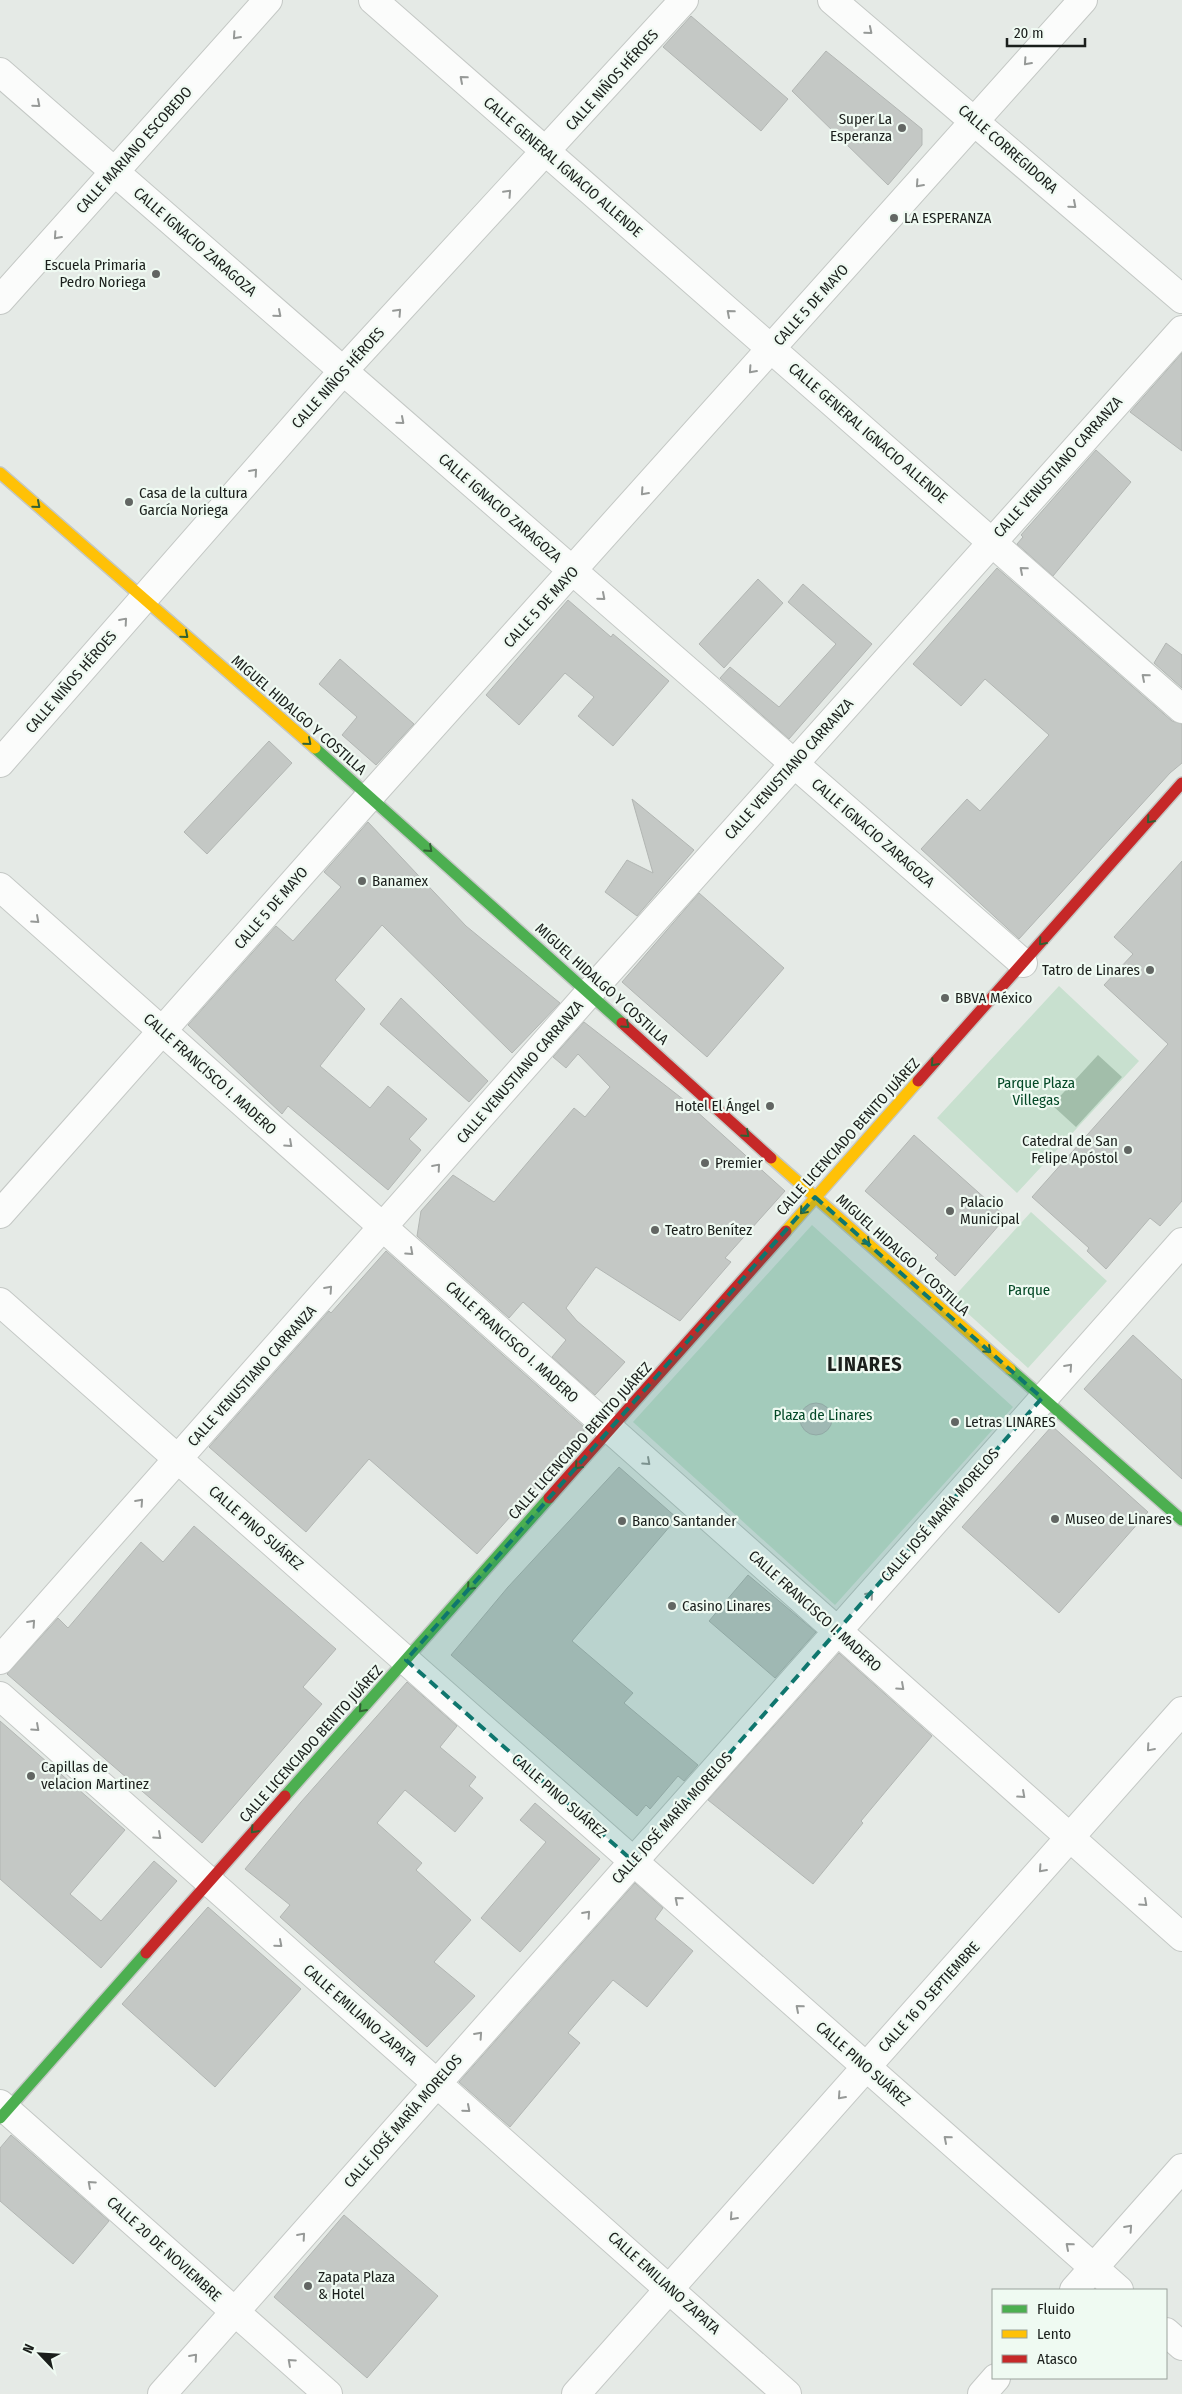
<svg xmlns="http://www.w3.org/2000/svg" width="1182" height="2394" font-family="'Fira Sans Condensed',sans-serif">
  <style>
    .green { fill: #c8e0cf }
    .water { fill: #a2beaa }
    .building { fill: #c4c8c5; stroke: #b2b6b3 }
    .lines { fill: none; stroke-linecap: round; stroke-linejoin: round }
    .street-casing { stroke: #c4c8c5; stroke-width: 30 }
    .fast-casing { stroke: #c4c8c5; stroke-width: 14 }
    .slow-casing { stroke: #c4c8c5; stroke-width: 14 }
    .jam-casing { stroke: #c4c8c5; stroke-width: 14 }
    .street { stroke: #fbfcfb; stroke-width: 28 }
    .fast { stroke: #4caf50; stroke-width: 11 }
    .slow { stroke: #ffc107; stroke-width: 11 }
    .jam { stroke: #c62828; stroke-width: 11 }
    .oneway { stroke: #969997 }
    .oneway2 { stroke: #316033 }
    .marked { fill: #0f766e; fill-opacity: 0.2; stroke: #0f766e; stroke-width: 4; stroke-dasharray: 10 6; stroke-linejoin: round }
    .poi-dot { fill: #626663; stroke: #effaf2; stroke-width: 2 }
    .labels { text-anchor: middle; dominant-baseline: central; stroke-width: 4.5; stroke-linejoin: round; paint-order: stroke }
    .street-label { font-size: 15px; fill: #1b1f1c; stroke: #effaf2 }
    .poi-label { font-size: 15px; fill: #1b1f1c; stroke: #effaf2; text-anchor: start }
    .park-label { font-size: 15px; fill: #034826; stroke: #effaf2 }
    .district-label { font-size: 20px; font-weight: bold; letter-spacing: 1px; fill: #1b1f1c; stroke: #effaf2 }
  </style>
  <rect width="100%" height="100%" fill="#e5eae6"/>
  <path class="green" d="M1059,986L1139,1061L1017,1193L937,1118Z
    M1031,1212L1107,1281L1028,1368L952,1299Z
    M812,1225L1013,1407L835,1605L633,1422Z"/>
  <path class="water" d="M1098,1055L1122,1077L1076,1127L1052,1105Z"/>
  <path class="building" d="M691,16L788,99L761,131L663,47Z
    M826,51L922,129V145L888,185L792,91Z
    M1182,353V451L1130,412Z
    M1096,450L1131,482L1053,576L1017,544L1023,537L1021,535Z
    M997,568L1172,721L1182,724V763L1170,773L1019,939L921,849L967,799L980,811L1049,735L985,679L961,706L913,664Z
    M758,579L783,603L724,668L699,644Z
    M803,584L872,644L789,739L720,678L730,667L779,707L836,644L788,602Z
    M568,600L611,637L613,634L669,681L613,746L578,716L594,697L565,673L519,725L486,695Z
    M1166,643L1182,655V688L1154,663Z
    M340,659L414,724L376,765L342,735L357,717L319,684Z
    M269,741L292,763L207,854L184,832Z
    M632,799L694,850L637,916L605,892L627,860L653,873Z
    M368,822L466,926L560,1003L512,1053L382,925L335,980L365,1009L320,1066L370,1108L388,1086L427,1119L409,1139L421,1150L388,1190L288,1106L282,1114L188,1025L276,926L293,941L341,887L324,872Z
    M1182,861V1201L1160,1226L1150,1218L1106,1269L1087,1251L1089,1248L1032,1197L1168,1044L1104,985L1133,954L1114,937Z
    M699,893L784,968L707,1057L622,982Z
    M401,998L488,1081L469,1102L380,1024Z
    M584,1022L684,1100L785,1191L725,1258L731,1262L680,1321L596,1267L566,1308L577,1321L625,1362L595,1395L552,1357L566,1340L523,1302L509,1318L417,1236L421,1211L453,1175L494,1202L574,1108L585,1117L610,1087L578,1054L566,1068L553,1057Z
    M914,1135L1006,1217L955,1276L935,1258L938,1255L865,1191Z
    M386,1251L584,1427V1434L477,1554L369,1459L306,1532L209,1447L329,1311L331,1313Z
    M1133,1335L1182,1380V1479L1084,1389Z
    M800 1419a16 16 0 1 1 32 0a16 16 0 1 1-32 0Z
    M1052,1426L1148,1512L1059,1613L962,1527Z
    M619,1467L677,1518L572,1641L633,1693L624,1703L698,1765L684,1781L678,1776L650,1809L646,1805L637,1816L451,1655L508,1587Z
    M194,1526L336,1649L303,1687L322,1704L202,1843L7,1674L58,1618L68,1628L141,1542L163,1562Z
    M748,1575L816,1632L775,1678L709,1621Z
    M839,1653L932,1736L861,1821L863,1823L813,1884L708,1800Z
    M407,1682L457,1726L440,1747L476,1777L469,1786L483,1798L455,1832L405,1790L377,1823L422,1863L416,1870L471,1920L434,1962L475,1996L427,2047L280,1917L290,1905L245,1869L301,1802Z
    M0,1721L125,1830L70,1894L101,1921L154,1861L177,1881L101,1968L0,1879Z
    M535,1803L600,1859L520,1952L481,1918L546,1842L520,1820Z
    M635,1883L663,1908L655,1919L693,1951L647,2007L613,1980L568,2033L580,2043L510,2127L459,2082Z
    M208,1907L301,1989L215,2087L122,2004Z
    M11,2135L109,2221L73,2264L0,2201V2148Z
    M344,2215L438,2296L367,2378L274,2297Z"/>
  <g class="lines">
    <defs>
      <path id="street" d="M373,0L1182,709
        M832,0L1182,299
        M0,72L1023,963
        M0,300L268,0
        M0,763L343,371L684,0
        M0,887L1182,1937
        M0,1214L370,796L1083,0
        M0,1302L1119,2290
        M0,1660L590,992L1182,330
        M0,1696L787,2394
        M0,2104L328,2394
        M1074,2290L1182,2168
        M1166,2332L1182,2346
        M162,2394L1182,1242
        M576,2394L1182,1711
        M982,2394L996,2378"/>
      <path id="fast" d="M315,748L622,1023
        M1010,1369L1182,1520
        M285,1796L549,1498
        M0,2118L146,1953"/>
      <path id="slow" d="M0,473L315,748
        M771,1158L1010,1369
        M786,1231L918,1081"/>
      <path id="jam" d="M622,1023L771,1158
        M918,1081L1182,783
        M549,1498L786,1231
        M146,1953L285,1796"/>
    </defs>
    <use href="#street" class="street-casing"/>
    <use href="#fast" class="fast-casing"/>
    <use href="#slow" class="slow-casing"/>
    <use href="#jam" class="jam-casing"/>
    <use href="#street" class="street"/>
    <use href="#fast" class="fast"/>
    <use href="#slow" class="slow"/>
    <use href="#jam" class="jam"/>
  </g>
  <defs><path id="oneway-chevron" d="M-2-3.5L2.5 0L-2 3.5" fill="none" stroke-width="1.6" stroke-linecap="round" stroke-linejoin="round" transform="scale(1.25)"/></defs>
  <g class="oneway">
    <use href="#oneway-chevron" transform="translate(869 31) rotate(40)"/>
    <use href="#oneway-chevron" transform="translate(236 36) rotate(132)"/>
    <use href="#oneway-chevron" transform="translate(1027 62) rotate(132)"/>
    <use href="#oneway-chevron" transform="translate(463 79) rotate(-139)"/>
    <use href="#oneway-chevron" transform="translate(37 104) rotate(41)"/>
    <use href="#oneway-chevron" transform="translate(919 184) rotate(132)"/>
    <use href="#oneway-chevron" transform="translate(508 193) rotate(-47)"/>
    <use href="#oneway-chevron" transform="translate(1073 205) rotate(41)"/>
    <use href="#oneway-chevron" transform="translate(57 236) rotate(132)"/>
    <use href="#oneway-chevron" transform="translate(398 312) rotate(-47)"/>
    <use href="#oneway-chevron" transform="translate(730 313) rotate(-139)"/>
    <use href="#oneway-chevron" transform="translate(278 314) rotate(41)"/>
    <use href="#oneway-chevron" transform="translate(752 370) rotate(132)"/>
    <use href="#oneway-chevron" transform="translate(401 421) rotate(41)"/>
    <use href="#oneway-chevron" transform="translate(254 472) rotate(-49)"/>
    <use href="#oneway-chevron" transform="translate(644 492) rotate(132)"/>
    <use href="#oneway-chevron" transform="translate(1023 570) rotate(-139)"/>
    <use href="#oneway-chevron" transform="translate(602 597) rotate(41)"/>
    <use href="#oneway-chevron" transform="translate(124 621) rotate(-49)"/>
    <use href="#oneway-chevron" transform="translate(1145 677) rotate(-139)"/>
    <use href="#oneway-chevron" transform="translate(36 920) rotate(42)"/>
    <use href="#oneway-chevron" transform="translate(289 1144) rotate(42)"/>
    <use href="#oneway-chevron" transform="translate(437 1167) rotate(-49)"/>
    <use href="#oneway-chevron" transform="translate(410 1252) rotate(42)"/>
    <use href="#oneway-chevron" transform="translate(329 1289) rotate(-48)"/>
    <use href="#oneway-chevron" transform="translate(1069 1367) rotate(-48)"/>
    <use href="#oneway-chevron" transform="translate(647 1462) rotate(42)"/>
    <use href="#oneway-chevron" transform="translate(140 1502) rotate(-48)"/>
    <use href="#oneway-chevron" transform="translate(870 1595) rotate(-49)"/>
    <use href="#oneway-chevron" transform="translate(32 1623) rotate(-48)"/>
    <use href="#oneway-chevron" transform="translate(901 1687) rotate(42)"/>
    <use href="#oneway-chevron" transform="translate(36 1728) rotate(42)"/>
    <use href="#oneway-chevron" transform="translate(1150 1748) rotate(131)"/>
    <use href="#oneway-chevron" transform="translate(1022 1795) rotate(42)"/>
    <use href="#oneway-chevron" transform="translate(158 1836) rotate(42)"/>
    <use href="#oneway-chevron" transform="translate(1042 1869) rotate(132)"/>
    <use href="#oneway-chevron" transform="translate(678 1900) rotate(-139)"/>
    <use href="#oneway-chevron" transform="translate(1144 1903) rotate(42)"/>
    <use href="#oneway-chevron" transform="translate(587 1914) rotate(-48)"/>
    <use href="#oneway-chevron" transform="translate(279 1944) rotate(41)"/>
    <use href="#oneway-chevron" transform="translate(799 2008) rotate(-139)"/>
    <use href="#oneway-chevron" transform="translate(479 2035) rotate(-48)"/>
    <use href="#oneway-chevron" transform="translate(841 2096) rotate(132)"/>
    <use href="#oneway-chevron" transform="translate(467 2109) rotate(41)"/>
    <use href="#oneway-chevron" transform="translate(947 2139) rotate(-139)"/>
    <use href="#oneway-chevron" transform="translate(91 2184) rotate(-138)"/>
    <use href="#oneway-chevron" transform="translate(733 2217) rotate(132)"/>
    <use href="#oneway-chevron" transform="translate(1129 2228) rotate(-48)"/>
    <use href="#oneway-chevron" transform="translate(302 2236) rotate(-49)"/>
    <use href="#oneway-chevron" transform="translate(1069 2246) rotate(-139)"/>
    <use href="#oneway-chevron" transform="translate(194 2357) rotate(-49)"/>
    <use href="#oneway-chevron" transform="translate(291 2362) rotate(-138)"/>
  </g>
  <g class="oneway2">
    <use href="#oneway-chevron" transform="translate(37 505) rotate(41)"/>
    <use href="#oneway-chevron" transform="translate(185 635) rotate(41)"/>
    <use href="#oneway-chevron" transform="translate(308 742) rotate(41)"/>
    <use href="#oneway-chevron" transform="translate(1150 820) rotate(131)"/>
    <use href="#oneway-chevron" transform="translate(429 849) rotate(42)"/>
    <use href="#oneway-chevron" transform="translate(1042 942) rotate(131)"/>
    <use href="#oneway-chevron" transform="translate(626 1025) rotate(42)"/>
    <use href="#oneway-chevron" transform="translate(934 1063) rotate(132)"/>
    <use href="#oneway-chevron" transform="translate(746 1134) rotate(42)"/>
    <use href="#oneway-chevron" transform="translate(803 1211) rotate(131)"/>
    <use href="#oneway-chevron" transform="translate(867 1242) rotate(42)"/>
    <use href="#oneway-chevron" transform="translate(988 1350) rotate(42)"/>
    <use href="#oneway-chevron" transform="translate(578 1466) rotate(132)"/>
    <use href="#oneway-chevron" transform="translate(470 1587) rotate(132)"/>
    <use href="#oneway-chevron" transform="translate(362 1709) rotate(132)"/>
    <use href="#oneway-chevron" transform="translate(254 1830) rotate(132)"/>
  </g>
  <path class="marked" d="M815,1197L1042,1398L634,1862L406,1660Z"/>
  <g class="poi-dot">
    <circle cx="902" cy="128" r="5"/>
    <circle cx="894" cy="218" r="5"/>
    <circle cx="156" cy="274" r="5"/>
    <circle cx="129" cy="502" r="5"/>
    <circle cx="362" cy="881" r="5"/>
    <circle cx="1150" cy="970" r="5"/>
    <circle cx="945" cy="998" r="5"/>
    <circle cx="770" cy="1106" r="5"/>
    <circle cx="1128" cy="1150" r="5"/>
    <circle cx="705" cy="1163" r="5"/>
    <circle cx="950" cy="1211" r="5"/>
    <circle cx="655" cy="1230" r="5"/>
    <circle cx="955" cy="1422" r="5"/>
    <circle cx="1055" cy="1519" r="5"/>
    <circle cx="622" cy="1521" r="5"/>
    <circle cx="672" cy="1606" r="5"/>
    <circle cx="31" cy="1776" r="5"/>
    <circle cx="308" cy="2286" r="5"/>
  </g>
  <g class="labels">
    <g class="street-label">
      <text transform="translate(612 80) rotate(-48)">CALLE NIÑOS HÉROES</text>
      <text transform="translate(1008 149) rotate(41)">CALLE CORREGIDORA</text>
      <text transform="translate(134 150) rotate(-48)">CALLE MARIANO ESCOBEDO</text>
      <text transform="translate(563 167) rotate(41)">CALLE GENERAL IGNACIO ALLENDE</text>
      <text transform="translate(195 242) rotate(41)">CALLE IGNACIO ZARAGOZA</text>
      <text transform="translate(811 305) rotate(-48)">CALLE 5 DE MAYO</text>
      <text transform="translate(338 378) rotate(-48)">CALLE NIÑOS HÉROES</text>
      <text transform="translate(868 433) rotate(41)">CALLE GENERAL IGNACIO ALLENDE</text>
      <text transform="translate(1058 467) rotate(-48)">CALLE VENUSTIANO CARRANZA</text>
      <text transform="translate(500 508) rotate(41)">CALLE IGNACIO ZARAGOZA</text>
      <text transform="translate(541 607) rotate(-48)">CALLE 5 DE MAYO</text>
      <text transform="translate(71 682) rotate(-49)">CALLE NIÑOS HÉROES</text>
      <text transform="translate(299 715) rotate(41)">MIGUEL HIDALGO Y COSTILLA</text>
      <text transform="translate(789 769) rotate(-48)">CALLE VENUSTIANO CARRANZA</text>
      <text transform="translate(873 833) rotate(41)">CALLE IGNACIO ZARAGOZA</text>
      <text transform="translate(271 908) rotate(-49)">CALLE 5 DE MAYO</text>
      <text transform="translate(602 984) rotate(42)">MIGUEL HIDALGO Y COSTILLA</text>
      <text transform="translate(520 1072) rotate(-49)">CALLE VENUSTIANO CARRANZA</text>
      <text transform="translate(210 1074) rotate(42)">CALLE FRANCISCO I. MADERO</text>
      <text transform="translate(848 1137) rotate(-48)">CALLE LICENCIADO BENITO JUÁREZ</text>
      <text transform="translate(903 1255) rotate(42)">MIGUEL HIDALGO Y COSTILLA</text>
      <text transform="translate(512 1342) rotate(42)">CALLE FRANCISCO I. MADERO</text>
      <text transform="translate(252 1376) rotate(-48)">CALLE VENUSTIANO CARRANZA</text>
      <text transform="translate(580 1441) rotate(-48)">CALLE LICENCIADO BENITO JUÁREZ</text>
      <text transform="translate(940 1515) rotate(-49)">CALLE JOSÉ MARÍA MORELOS</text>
      <text transform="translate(256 1528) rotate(41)">CALLE PINO SUÁREZ</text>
      <text transform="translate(815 1611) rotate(42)">CALLE FRANCISCO I. MADERO</text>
      <text transform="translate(311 1744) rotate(-48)">CALLE LICENCIADO BENITO JUÁREZ</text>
      <text transform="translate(559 1796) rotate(41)">CALLE PINO SUÁREZ</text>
      <text transform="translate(672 1818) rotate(-48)">CALLE JOSÉ MARÍA MORELOS</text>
      <text transform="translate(929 1997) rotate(-48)">CALLE 16 D SEPTIEMBRE</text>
      <text transform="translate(360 2015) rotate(41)">CALLE EMILIANO ZAPATA</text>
      <text transform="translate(863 2064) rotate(41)">CALLE PINO SUÁREZ</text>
      <text transform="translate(403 2121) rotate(-49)">CALLE JOSÉ MARÍA MORELOS</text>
      <text transform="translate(164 2249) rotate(42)">CALLE 20 DE NOVIEMBRE</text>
      <text transform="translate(664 2283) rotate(42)">CALLE EMILIANO ZAPATA</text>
    </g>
    <g class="poi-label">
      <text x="892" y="119" text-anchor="end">Super La<tspan x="892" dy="17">Esperanza</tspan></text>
      <text x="904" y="218">LA ESPERANZA</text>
      <text x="146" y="265" text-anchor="end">Escuela Primaria<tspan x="146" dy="17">Pedro Noriega</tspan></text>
      <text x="139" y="493">Casa de la cultura<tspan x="139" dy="17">García Noriega</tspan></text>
      <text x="372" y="881">Banamex</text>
      <text x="1140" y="970" text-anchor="end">Tatro de Linares</text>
      <text x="955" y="998">BBVA México</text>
      <text x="760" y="1106" text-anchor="end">Hotel El Ángel</text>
      <text x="1118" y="1141" text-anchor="end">Catedral de San<tspan x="1118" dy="17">Felipe Apóstol</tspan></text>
      <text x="715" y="1163">Premier</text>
      <text x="960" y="1202">Palacio<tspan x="960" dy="17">Municipal</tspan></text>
      <text x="665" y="1230">Teatro Benítez</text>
      <text x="965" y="1422">Letras LINARES</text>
      <text x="1065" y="1519">Museo de Linares</text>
      <text x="632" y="1521">Banco Santander</text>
      <text x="682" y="1606">Casino Linares</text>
      <text x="41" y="1767">Capillas de<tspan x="41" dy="17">velacion Martinez</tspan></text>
      <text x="318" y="2277">Zapata Plaza<tspan x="318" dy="17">&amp; Hotel</tspan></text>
    </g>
    <g class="park-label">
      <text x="1036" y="1083">Parque Plaza<tspan x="1036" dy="17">Villegas</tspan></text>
      <text x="1029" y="1290">Parque</text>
      <text x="823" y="1415">Plaza de Linares</text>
    </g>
    <g class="district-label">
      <text x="865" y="1364">LINARES</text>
    </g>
  </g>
  <rect x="992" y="2289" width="175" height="90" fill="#effaf2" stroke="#9aa29c"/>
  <rect x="1002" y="2305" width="25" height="8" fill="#4caf50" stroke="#9aa29c"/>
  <text x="1037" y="2314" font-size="15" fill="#1b1f1c">Fluido</text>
  <rect x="1002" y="2330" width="25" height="8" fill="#ffc107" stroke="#9aa29c"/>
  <text x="1037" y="2339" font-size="15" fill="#1b1f1c">Lento</text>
  <rect x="1002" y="2355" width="25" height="8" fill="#c62828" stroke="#9aa29c"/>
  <text x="1037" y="2364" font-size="15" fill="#1b1f1c">Atasco</text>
  <g transform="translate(40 2354) rotate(295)" stroke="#effaf2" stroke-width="4" paint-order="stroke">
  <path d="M0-4L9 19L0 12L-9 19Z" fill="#1b1f1c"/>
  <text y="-8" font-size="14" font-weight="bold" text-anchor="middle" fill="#1b1f1c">N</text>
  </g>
  <path d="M1007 38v8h78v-8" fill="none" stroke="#1b1f1c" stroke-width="2.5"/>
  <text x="1014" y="38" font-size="15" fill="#1b1f1c" stroke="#effaf2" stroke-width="4" paint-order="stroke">20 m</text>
</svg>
